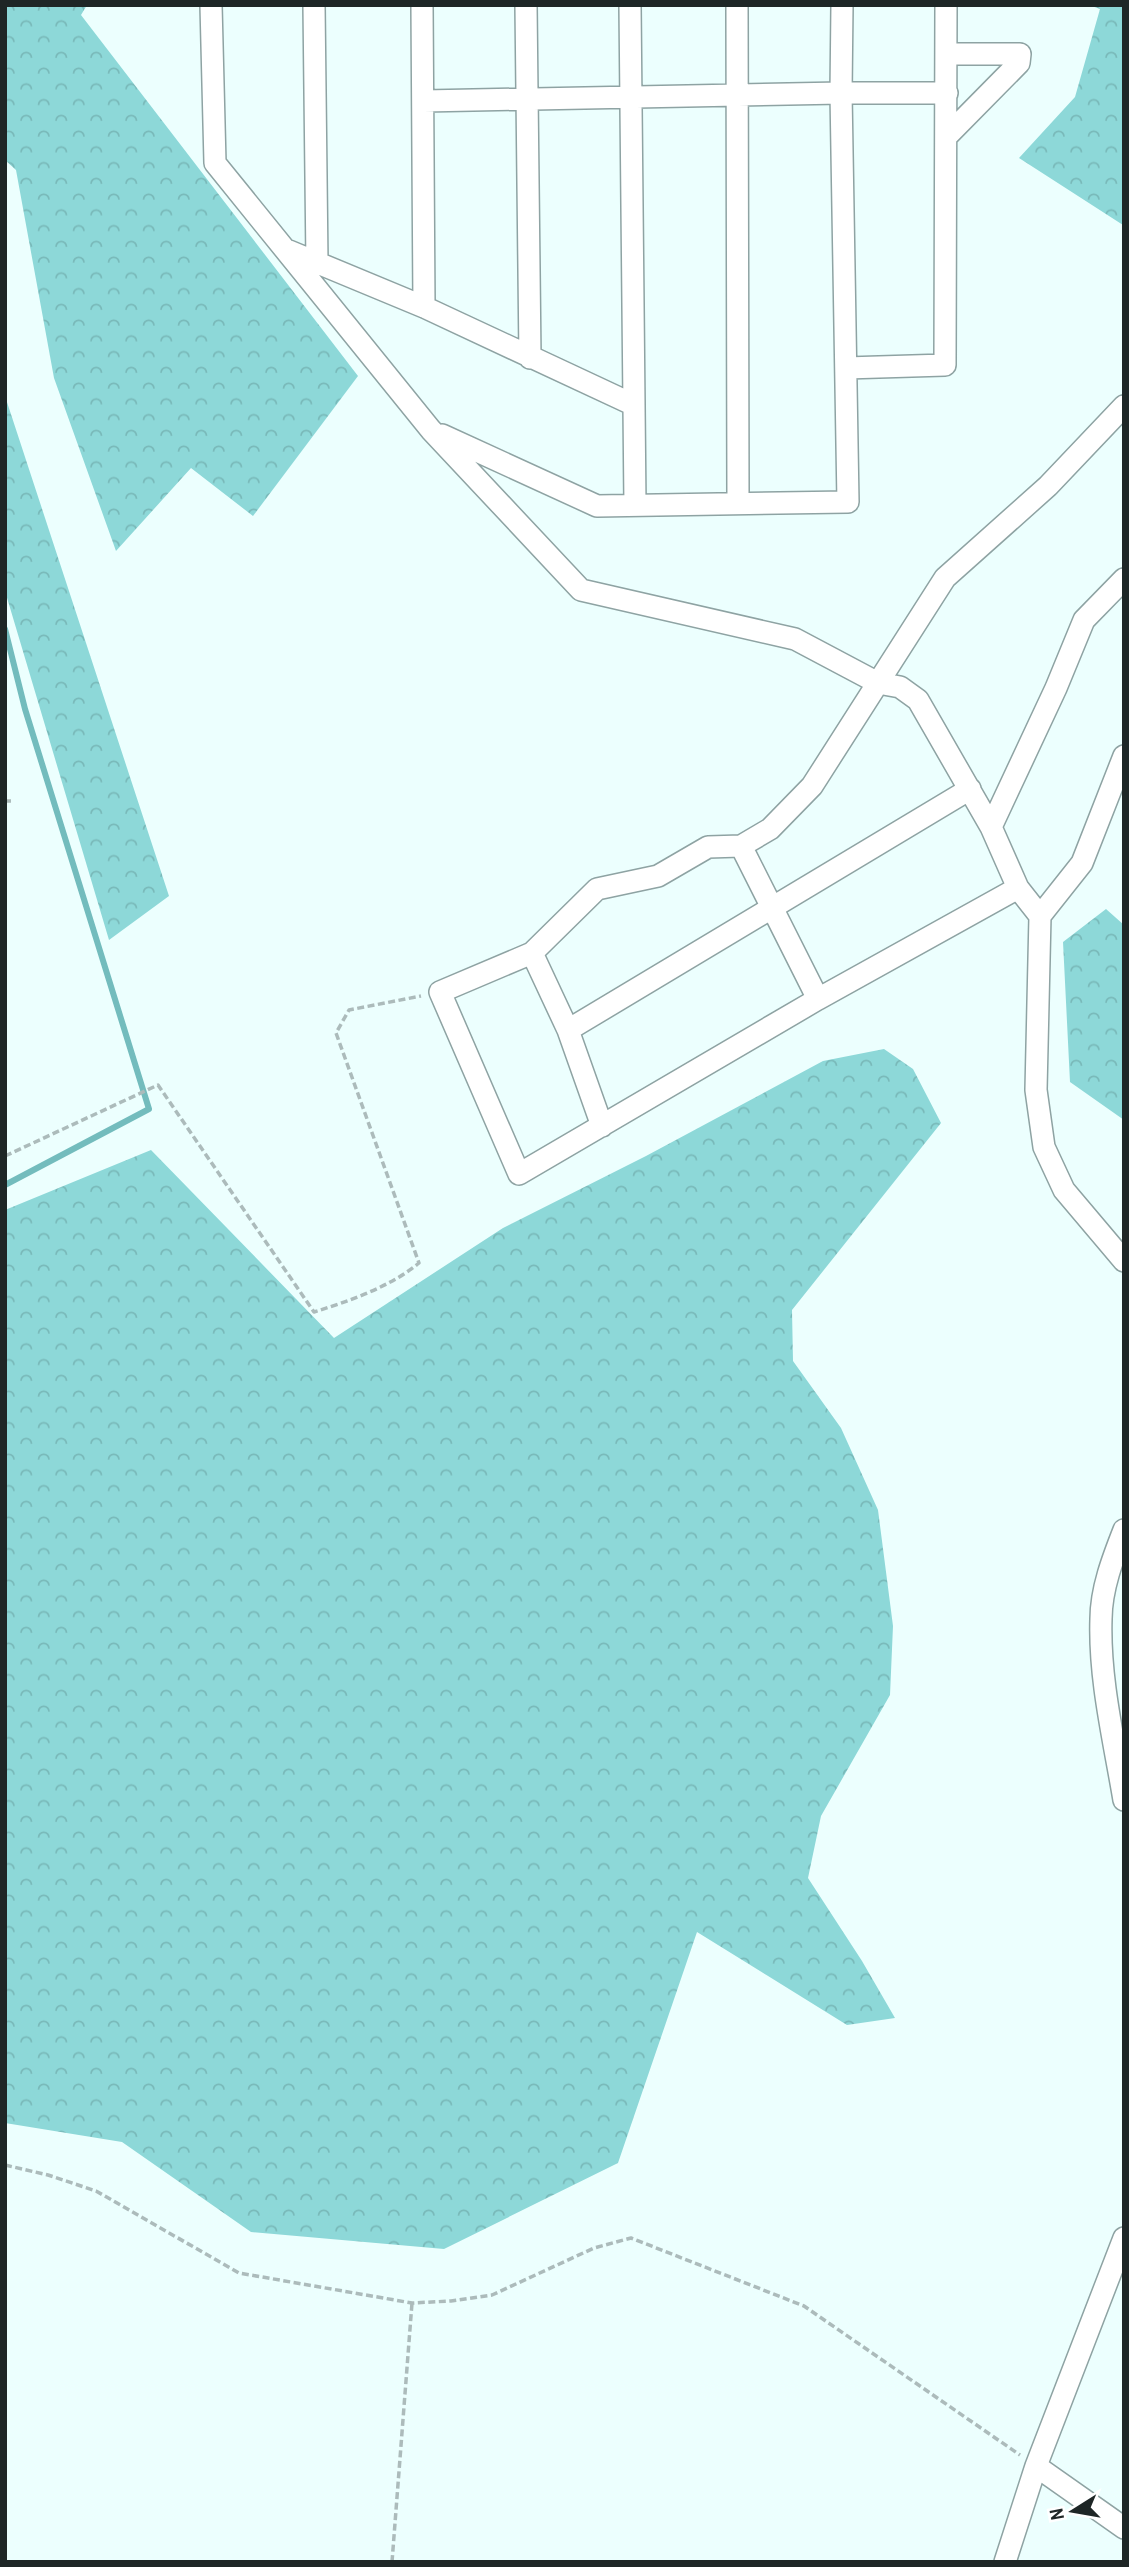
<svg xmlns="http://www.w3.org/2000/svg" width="1129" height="2567" font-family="'Archivo Narrow',sans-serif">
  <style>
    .forest { fill: url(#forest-crowns) }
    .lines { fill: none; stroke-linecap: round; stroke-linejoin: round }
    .stream { stroke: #73bcbd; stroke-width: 6 }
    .minor-casing { stroke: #8ea3a3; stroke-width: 24 }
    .path { stroke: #acbbbb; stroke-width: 3.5; stroke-dasharray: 7 3.5; stroke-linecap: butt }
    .minor { stroke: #fff; stroke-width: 21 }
  </style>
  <defs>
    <pattern id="forest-crowns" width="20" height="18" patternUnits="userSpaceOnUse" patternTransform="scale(1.75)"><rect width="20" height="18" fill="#8dd8d8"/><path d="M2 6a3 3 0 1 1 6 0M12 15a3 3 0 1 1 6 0" fill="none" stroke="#79b9b9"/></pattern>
  </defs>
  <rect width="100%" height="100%" fill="#ecfffe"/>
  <path class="forest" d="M5,5H87L81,15L358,376L253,516L191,468L116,551L54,378L16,170L5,160Z
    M1089,5H1124L1123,225L1019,158L1075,97L1100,9Z
    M5,396L169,896L109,940L5,591Z
    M1106,909L1124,925V1120L1070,1082L1063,942Z
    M884,1049L913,1069L941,1123L792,1310L793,1361L841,1428L878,1510L893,1626L890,1695L821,1816L808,1878L862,1961L895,2018L847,2025L697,1932L618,2163L444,2249L251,2232L122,2142L5,2123V1210L151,1150L334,1338L503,1228L646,1156L823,1061Z"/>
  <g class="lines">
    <path class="stream" d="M5,629L25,709L149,1109L5,1185"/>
    <defs>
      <path id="minor" d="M211,5L215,163L431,430L581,590L795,639L878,683L900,687L918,700L991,827L1018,888L1040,916
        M314,5L317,263
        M422,5L424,307
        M526,5L530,358
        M630,5L635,505
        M737,5L738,503
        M946,54H1020L1019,63L947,136
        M424,101L841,93H947
        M289,251L424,307L634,405
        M846,368L945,365L946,5
        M442,435L597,506L848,502L841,93L842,5
        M1124,756L1082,863L1040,916L1036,1090L1044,1147L1064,1190L1124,1261
        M991,827L1056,688L1084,620L1124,579
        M741,846L818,999
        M1018,888L818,999L519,1174L440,992L532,953L597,889L658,876L708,847L741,846L770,829L812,786L945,578L1048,486L1124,406
        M532,953L568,1030L602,1126
        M568,1030L970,789
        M1124,1530C1113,1558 1101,1589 1101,1619C1099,1679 1114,1740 1124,1800
        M1036,2466L1124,2528
        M1005,2562L1036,2466L1124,2238"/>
    </defs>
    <use href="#minor" class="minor-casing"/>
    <path class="path" d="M5,801H11
      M5,1156L158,1085L314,1312C349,1301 390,1287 419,1263L336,1033L349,1010L421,996
      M5,2165L48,2175L96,2191L239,2273L412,2303L451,2301L492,2295L594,2248L631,2238L804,2306L1020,2455
      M392,2562L412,2303"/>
    <use href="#minor" class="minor"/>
  </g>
  <rect width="1129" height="2567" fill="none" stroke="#1e2626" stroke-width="14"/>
  <g transform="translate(1073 2511) rotate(259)" stroke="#ffffff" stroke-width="5" paint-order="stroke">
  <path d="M0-5L12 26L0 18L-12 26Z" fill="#1e2626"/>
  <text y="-10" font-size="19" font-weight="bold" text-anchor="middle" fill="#1e2626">N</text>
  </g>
</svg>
